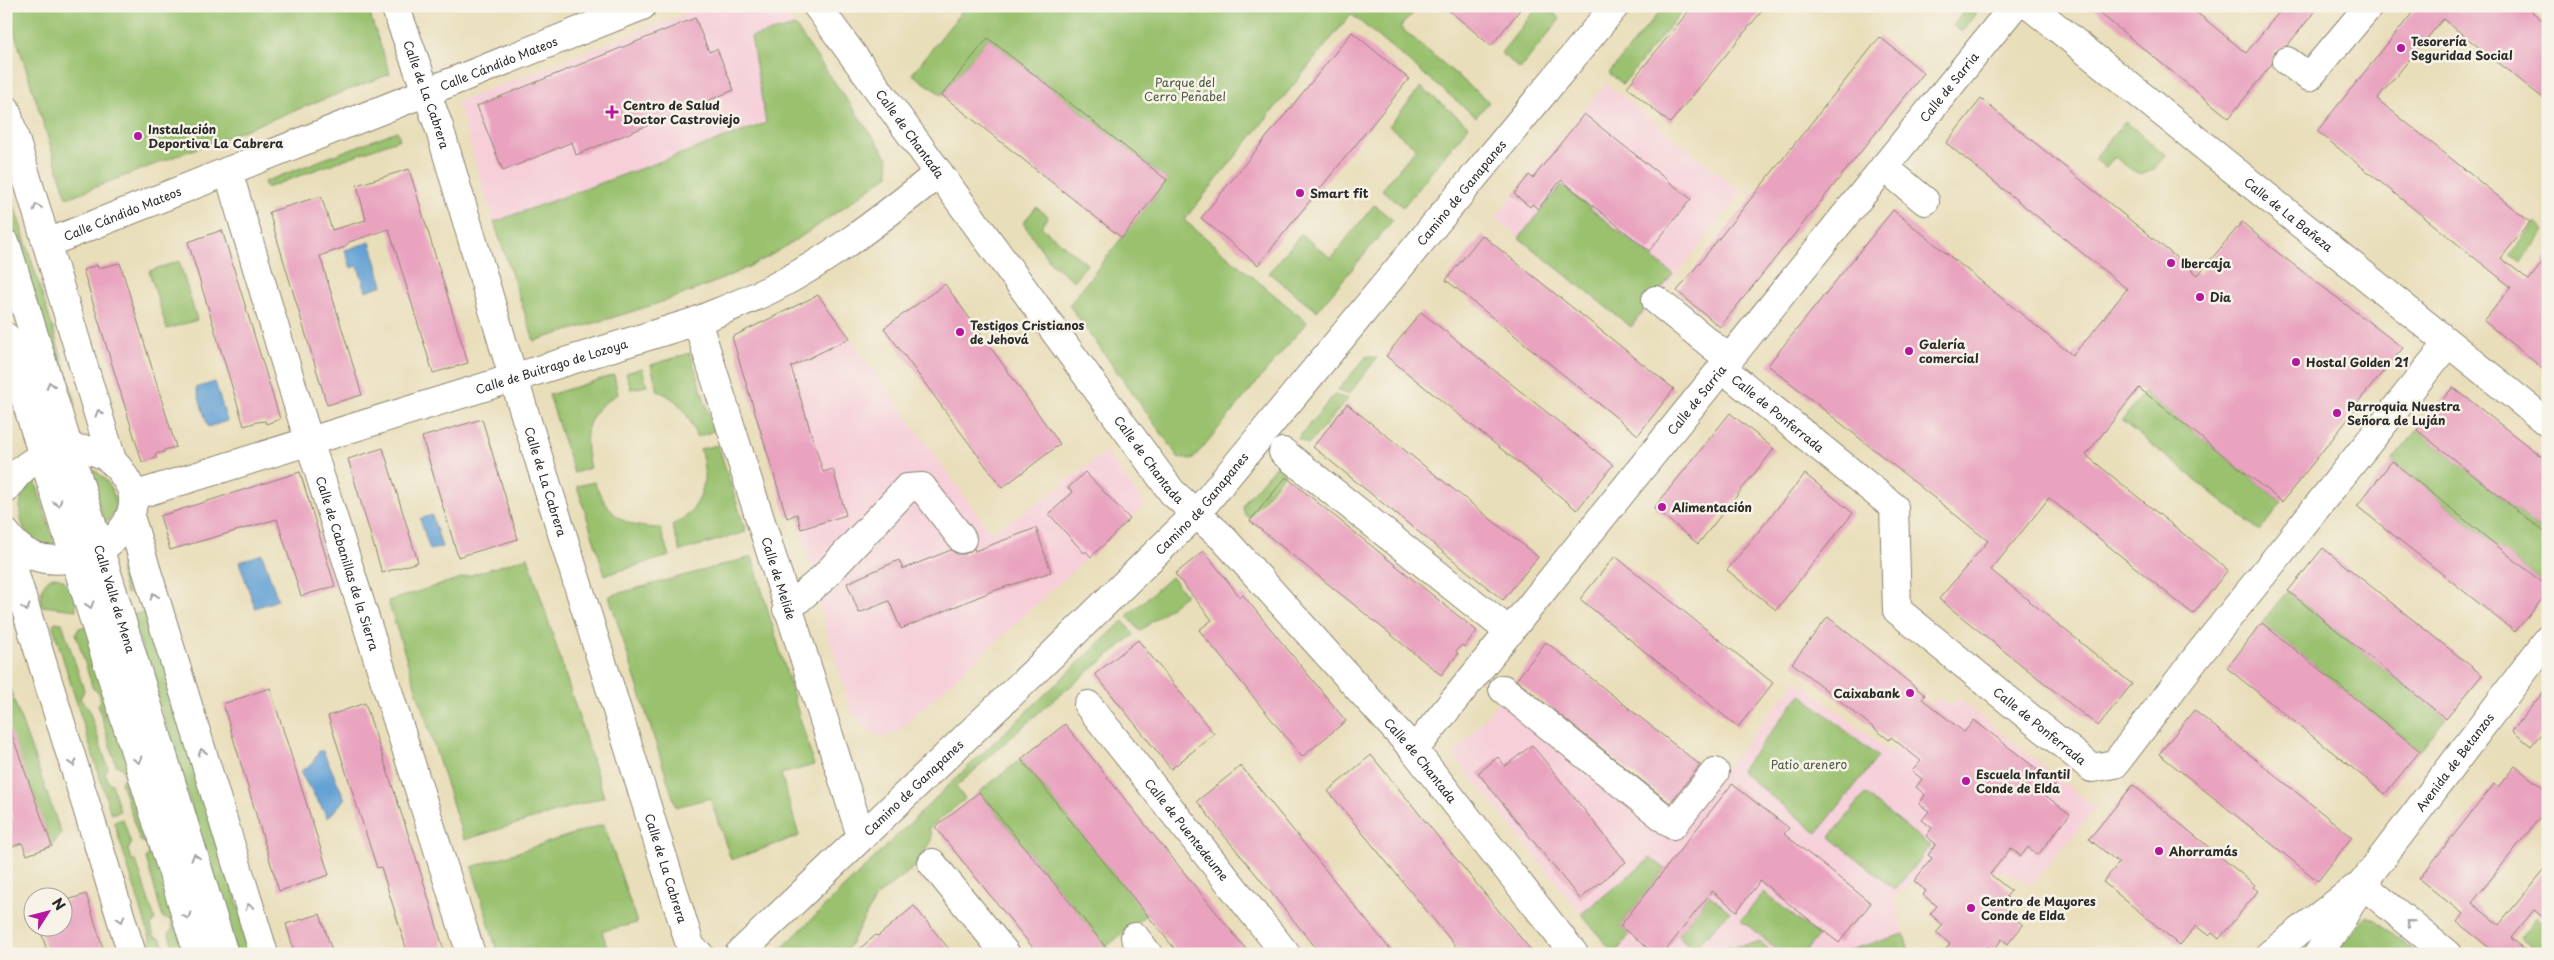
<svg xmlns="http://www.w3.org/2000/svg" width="2554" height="960" font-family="'Playpen Sans',sans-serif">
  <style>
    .built { fill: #f6cfd9 }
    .green { fill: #99c16e; stroke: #62764c }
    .water { fill: #62a0d4; stroke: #466680 }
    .building { fill: #e9a3bf }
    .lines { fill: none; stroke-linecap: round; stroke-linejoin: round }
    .minor-casing { stroke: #8a8472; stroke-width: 30 }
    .major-casing { stroke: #8a8472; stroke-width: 30 }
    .minor { stroke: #fff; stroke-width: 28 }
    .major { stroke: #fff; stroke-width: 28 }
    .oneway { stroke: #a0a0a0 }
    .poi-dot { fill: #b5179e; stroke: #f7f3e8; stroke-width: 2 }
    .labels { text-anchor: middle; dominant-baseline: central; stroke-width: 5; stroke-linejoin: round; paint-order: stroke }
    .poi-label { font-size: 12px; font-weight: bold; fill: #2b2b2b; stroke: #f7f3e8; text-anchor: start }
    .street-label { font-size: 12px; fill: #2b2b2b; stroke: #f7f3e8 }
    .park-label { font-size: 12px; fill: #4c583f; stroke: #f7f3e8 }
  </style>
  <rect width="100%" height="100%" fill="#f7f3e8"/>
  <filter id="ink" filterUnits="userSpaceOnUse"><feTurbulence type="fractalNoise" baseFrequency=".02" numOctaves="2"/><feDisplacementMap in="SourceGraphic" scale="10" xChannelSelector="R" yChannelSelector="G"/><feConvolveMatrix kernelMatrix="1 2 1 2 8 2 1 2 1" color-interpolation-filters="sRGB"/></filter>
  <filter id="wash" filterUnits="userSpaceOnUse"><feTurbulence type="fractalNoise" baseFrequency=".0096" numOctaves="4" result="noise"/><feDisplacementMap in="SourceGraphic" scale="20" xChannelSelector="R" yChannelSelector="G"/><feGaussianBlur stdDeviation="1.12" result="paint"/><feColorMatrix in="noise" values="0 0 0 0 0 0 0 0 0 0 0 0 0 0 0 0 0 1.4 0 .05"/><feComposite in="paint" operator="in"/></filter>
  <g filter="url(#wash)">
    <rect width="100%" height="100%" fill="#e9deba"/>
    <path class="built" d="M705,6H780L795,26L751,37L766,122L494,222L457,102Z
      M1606,83L1742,193L1632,329L1495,218Z
      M850,338L991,533L1032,507L1106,452L1145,505L897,732L883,737L868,730L851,710L819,605L826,583L814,572L801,529L846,515L833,470L823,472L791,367Z
      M1797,680L1891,753L1938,697L1951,707L1959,699L2096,808L2031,886L2013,874L1929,862L1914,881L1894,898L1910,954H1774L1761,942L1692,954H1614L1454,756L1501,698L1674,833Z"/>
    <path class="green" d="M6,6H367L390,74L67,198Z
      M966,6H1420L1400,27L1489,102L1476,117L1351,14L1184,220L1307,322L1193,459L1179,458L1069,305L1167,180L988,38L942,95L912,74Z
      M1538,6H1546L1560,19L1520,69L1501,53Z
      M1664,6H1686L1623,84L1609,73Z
      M1968,6H1974L1978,10L1962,32L1953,26Z
      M795,26L888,158L889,175C849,203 809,234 766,258C693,297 613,317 534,341L494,222L766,123L751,37Z
      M1421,87L1469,126L1403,207L1382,190L1416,148L1389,126Z
      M2125,121L2166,155C2144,182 2140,177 2115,157L2106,168L2094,159Z
      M397,131L400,139L266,188L264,182Z
      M6,179L75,400L66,405L6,213Z
      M1561,185L1673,274L1631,327L1519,238Z
      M1374,205L1393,220L1317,311L1269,273L1301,234L1331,258Z
      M1036,207L1048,216L1041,227L1087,264L1074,281L1051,263L1023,223Z
      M2536,222L2545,230L2520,262L2510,254Z
      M179,261L197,320L167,329L149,271Z
      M690,353L714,431L696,437C690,416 679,399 658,391L651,365Z
      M1367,356L1377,358L1349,394L1337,391Z
      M642,368L647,386L631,389L626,373Z
      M614,375L618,394C586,411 582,434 590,468L574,473L549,395Z
      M2144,392L2282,502L2260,531L2122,421Z
      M1334,395L1348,399L1308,445L1298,438Z
      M2417,430L2548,535V587L2392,461Z
      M718,445L746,532L680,551L672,525C703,510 710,480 700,449Z
      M1280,461L1289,468L1249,518L1245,515L1243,507L1247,499Z
      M86,467C108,472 129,509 105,523Z
      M35,480L55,545C19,548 8,500 35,480Z
      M594,482C609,515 623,528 660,528L669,556L605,575L577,486Z
      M129,554L141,589L126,594C122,579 116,566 129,554Z
      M528,557L604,797L464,840L388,601Z
      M752,557L814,765L781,774L799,836L731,860L710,798L676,807L609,596Z
      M53,577C68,576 77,597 76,610L42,606C39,596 42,581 53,577Z
      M1171,577L1186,595L1140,631L1127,616Z
      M2288,591L2446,719L2420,751L2262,623Z
      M148,611L253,954H237L132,615Z
      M1123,621L1134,635L1046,706L956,787L965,799L929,828L932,838L917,865L876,897L845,954H776L953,781Z
      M55,622L62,623L84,690L80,699L88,707L108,768L105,773L108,782L112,784L120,811L111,814L53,626Z
      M87,626L189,954H175L169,934L173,928L170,920L163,918L146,858L149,853L146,843L140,841L121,782L125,776L122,768L116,765L98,705L101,700L98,691L93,689L76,634L79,628Z
      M9,686L61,833L52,846L6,725V687Z
      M1801,694L1878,757L1817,833L1740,771Z
      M1021,759L1147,914L1106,947L979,792Z
      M1865,794L1930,846L1895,890L1830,837Z
      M123,819L131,844L128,850L131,859L136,861L155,920L151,925L154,936L161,939L166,954H155L114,822Z
      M604,824L637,923L602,931L609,954H498L472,867Z
      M1651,858L1665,869L1620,926L1630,934L1617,951L1619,954H1614L1581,914Z
      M1764,892L1818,936L1803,954H1783L1741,920Z
      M1709,895L1730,912L1693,950L1678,935Z
      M2366,916L2376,920L2418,954H2337Z
      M2536,917L2548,926V946L2541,954L2520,938Z
      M1904,934L1910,954H1836Z
      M1761,942L1774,954H1692Z"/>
    <path class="water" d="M370,242L383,285L366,291L358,266L351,268L345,250Z
      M215,382L227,421L208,427L196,388Z
      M432,515L442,547L430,550L420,519Z
      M262,554L278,600L255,608L239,562Z
      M319,751H323L345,799L328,818L301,774V771L312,764Z"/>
    <g id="blocks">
      <path class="building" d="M1444,6H1523L1491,46Z
        M1693,6H1766L1670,123L1627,87Z
        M2091,6H2189L2246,53L2284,6H2319L2287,46L2275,51L2272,64L2229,118Z
        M2418,6H2525L2548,25V102L2443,19L2377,99L2530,222L2501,258L2529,280L2548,255V373L2484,321L2511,287L2317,131Z
        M695,18L709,52L717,49L734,90L576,155L572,142L503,171L477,106Z
        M1352,32L1409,79L1258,265L1201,218Z
        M1880,37L1924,73L1720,327L1677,291Z
        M988,38L1167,180L1122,238L942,95Z
        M1981,99L2198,275L2242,222L2273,249L2403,348L2358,402L2360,404L2282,502L2139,388L2086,455L2228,570L2193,614L2049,498L1991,570L2132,684L2098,726L1939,599L1988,541L1768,365L1893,210L2072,355L2088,338L2127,289L1946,143Z
        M1584,114L1691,199L1649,251L1561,180L1538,209L1532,204L1530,207L1514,194L1529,175L1533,178Z
        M409,169L468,363L433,373L389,229L349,242L345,247L320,256L362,395L327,405L269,212L321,196L332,230L366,220L357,185Z
        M222,230L280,419L266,424L265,421L257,422L244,426L188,242Z
        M1482,235L1674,389L1638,435L1446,280Z
        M120,263L176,447L164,450V452L155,454L156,458L142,462L83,270L97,265L98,268Z
        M945,284L1060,444L1002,488L884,328Z
        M818,295L850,338L791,367L823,472L833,469L846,515L801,529L797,514L787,518L732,337Z
        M1421,312L1613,465L1577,510L1386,356Z
        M2453,387L2548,462V535L2417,430Z
        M1347,404L1538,557L1503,600L1313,447Z
        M1730,413L1774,449L1698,544L1654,508Z
        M482,419L518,539L458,557L422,437Z
        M383,448L418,562L382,573L348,459Z
        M2392,461L2548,587V592L2515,632L2357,506Z
        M300,472L335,586L301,596L277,519L170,550L160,516Z
        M1085,472L1130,519L1091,557L1086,551L1084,553L1049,514L1073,492L1068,488Z
        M1805,474L1853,513L1776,610L1727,570Z
        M1286,477L1477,631L1464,647L1462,645L1456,651L1458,654L1441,675L1250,521Z
        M1036,528L1051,572L990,592L901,629L889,601L859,613L847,583L899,560L903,569L951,550L957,554H965L974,548L975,551Z
        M2323,548L2482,675L2446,719L2288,591Z
        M1204,551L1240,597L1243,595L1346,721L1302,757L1199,630L1212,620L1175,574Z
        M1615,556L1773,683L1738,727L1580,599Z
        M1828,617L1925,695L1922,699L1964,732L1974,720L2056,784L2046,796L2070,814L2038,855L2028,847L2021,856L2011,848L1990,874L2011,891L2006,897L2012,902L2005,911L2023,925L2008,944L2002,939L1994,950L1988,946L1981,954H1942L1950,944L1936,933L1943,925L1930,914L1937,906L1923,895L1926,891L1914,881L1932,858L1928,855L1936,844L1926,836L1932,828L1922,820L1929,811L1919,804L1925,795L1916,787L1922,779L1912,771L1921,761L1891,737L1889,740L1792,663Z
        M2262,623L2420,751L2385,794L2227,668Z
        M1138,640L1214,734L1171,769L1095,674Z
        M1546,642L1700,765L1670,803L1516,680Z
        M2548,686V725L2531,746L2512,731Z
        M270,688L329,875L279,891L223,704Z
        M365,703L420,870L445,954H408L381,867L377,868L328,716Z
        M2194,710L2352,837L2318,881L2159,754Z
        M1065,724L1140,818L1250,954H1179L1121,883L1021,759Z
        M9,727L52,846L27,855L22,843L6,849V822L14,819L6,799V728Z
        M1532,745L1626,862L1580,899L1478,773L1498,757L1505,766Z
        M1371,755L1412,805L1534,954H1462L1328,791Z
        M1241,766L1367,921L1394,954H1321L1223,834L1197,801Z
        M2515,766L2548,792V807L2472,903L2499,925L2548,865V921L2534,910L2511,938L2531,954H2497L2457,922L2463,914L2419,879L2494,784L2498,787Z
        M1732,784L1789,828L1784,834L1871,903L1839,943L1760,881L1737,911L1712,891L1663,954H1655L1620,926Z
        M2133,785L2255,885L2253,887L2258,891L2219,939L2212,933L2209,936L2196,926L2180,945L2103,882L2119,863L2089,839Z
        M979,792L1081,916L1111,954H1038L986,890L935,827Z
        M86,894L105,954H48L40,928H62V902Z
        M914,906L953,954H853L876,935L878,936Z
        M320,914L333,954H295L286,924Z"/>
    </g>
  </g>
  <g filter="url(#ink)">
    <use href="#blocks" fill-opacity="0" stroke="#8a8472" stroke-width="1"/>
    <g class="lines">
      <defs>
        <g id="minor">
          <path id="s1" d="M395,6L439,127L504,347L691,948L699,954"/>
          <path id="s2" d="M817,6L1172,492L1222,537L1414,750L1574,954"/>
          <path id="s3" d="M2030,6L2548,423"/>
          <path d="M2287,61L2309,77L2369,6"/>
          <path d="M6,109L112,460"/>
          <path d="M1884,167L1925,201"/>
          <path id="s4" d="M228,171L299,409L471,954"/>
          <path id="s5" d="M48,243L642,6"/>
          <path d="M1656,300L1729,359"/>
          <path id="s6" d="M697,321L861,836"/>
          <path id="s7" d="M1722,368L1894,507L1897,610L2092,768L2115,764L2196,658L2448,343"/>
          <path d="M1283,452L1510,632"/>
          <path id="s8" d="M133,496L697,321C723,310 750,300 775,287C834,257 887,214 939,173"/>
          <path d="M130,516L264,954"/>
          <path d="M6,545L132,954"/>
          <path d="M787,609L822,579L907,488L922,487L962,539"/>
          <path d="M1503,689L1673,825L1715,772"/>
          <path id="s9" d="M1088,705L1286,954"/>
          <path id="s10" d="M1414,750L2014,6"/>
          <path d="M932,863L1006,954"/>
          <path d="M2362,884L2447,954"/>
          <path d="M1135,937L1148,954"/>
          <path id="s11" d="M739,954L1053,654L1196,514L1615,6"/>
          <path d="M2270,954L2354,889"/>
          <path id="s12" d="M2318,954L2339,924L2362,884L2548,639"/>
        </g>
        <g id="major">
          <path id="s13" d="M6,244L224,954"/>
          <path d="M6,337L198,954"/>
          <path d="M6,489C21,467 31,460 56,453C83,444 110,451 124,476C128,482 133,490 133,497C135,531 98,557 68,559C41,562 22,556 6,533"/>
        </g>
      </defs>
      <use href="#minor" class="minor-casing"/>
      <use href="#major" class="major-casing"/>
      <use href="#minor" class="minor"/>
      <use href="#major" class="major"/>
    </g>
    <defs><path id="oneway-chevron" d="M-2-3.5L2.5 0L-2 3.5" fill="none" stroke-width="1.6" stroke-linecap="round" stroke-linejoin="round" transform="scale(1.25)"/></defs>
    <g class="oneway">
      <use href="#oneway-chevron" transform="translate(37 207) rotate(-107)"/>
      <use href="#oneway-chevron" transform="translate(50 385) rotate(-107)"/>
      <use href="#oneway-chevron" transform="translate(99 413) rotate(-106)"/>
      <use href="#oneway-chevron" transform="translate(58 503) rotate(73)"/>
      <use href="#oneway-chevron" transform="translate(154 596) rotate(-107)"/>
      <use href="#oneway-chevron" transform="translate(90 605) rotate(73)"/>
      <use href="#oneway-chevron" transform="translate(26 608) rotate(74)"/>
      <use href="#oneway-chevron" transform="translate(202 752) rotate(-107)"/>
      <use href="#oneway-chevron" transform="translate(138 760) rotate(73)"/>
      <use href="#oneway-chevron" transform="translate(73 763) rotate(73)"/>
      <use href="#oneway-chevron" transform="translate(195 857) rotate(-107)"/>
      <use href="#oneway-chevron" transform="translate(249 907) rotate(-107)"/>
      <use href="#oneway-chevron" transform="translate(187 916) rotate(73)"/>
      <use href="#oneway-chevron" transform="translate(121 919) rotate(73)"/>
      <use href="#oneway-chevron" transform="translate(2410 923) rotate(-141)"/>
    </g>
  </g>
  <g class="poi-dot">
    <circle cx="2401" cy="48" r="5"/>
    <path d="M609.5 104.5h5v5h5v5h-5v5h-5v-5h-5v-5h5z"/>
    <circle cx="138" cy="136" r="5"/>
    <circle cx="1300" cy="193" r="5"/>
    <circle cx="2171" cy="263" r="5"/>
    <circle cx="2200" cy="297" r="5"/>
    <circle cx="960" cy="332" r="5"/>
    <circle cx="1909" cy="351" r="5"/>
    <circle cx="2296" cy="362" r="5"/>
    <circle cx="2337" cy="413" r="5"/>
    <circle cx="1662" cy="507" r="5"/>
    <circle cx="1910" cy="693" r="5"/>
    <circle cx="1966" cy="781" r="5"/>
    <circle cx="2159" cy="851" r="5"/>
    <circle cx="1971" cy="908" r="5"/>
  </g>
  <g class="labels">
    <g class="poi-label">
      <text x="2411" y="41">Tesorería<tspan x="2411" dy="14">Seguridad Social</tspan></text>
      <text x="623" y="105">Centro de Salud<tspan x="623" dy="14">Doctor Castroviejo</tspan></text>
      <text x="148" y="129">Instalación<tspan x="148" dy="14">Deportiva La Cabrera</tspan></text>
      <text x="1310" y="193">Smart fit</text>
      <text x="2181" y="263">Ibercaja</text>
      <text x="2210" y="297">Dia</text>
      <text x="970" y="325">Testigos Cristianos<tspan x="970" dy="14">de Jehová</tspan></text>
      <text x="1919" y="344">Galería<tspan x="1919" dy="14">comercial</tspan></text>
      <text x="2306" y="362">Hostal Golden 21</text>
      <text x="2347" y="406">Parroquia Nuestra<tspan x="2347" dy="14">Señora de Luján</tspan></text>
      <text x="1672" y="507">Alimentación</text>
      <text x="1900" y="693" text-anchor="end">Caixabank</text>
      <text x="1976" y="774">Escuela Infantil<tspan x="1976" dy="14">Conde de Elda</tspan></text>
      <text x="2169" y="851">Ahorramás</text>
      <text x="1981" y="901">Centro de Mayores<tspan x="1981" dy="14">Conde de Elda</tspan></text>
    </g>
    <g class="street-label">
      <text stroke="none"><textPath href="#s5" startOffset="485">Calle Cándido Mateos</textPath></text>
      <text stroke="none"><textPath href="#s10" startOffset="852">Calle de Sarria</textPath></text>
      <text stroke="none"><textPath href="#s1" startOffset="94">Calle de La Cabrera</textPath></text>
      <text stroke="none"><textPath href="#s2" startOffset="158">Calle de Chantada</textPath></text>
      <text stroke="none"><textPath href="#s11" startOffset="1051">Camino de Ganapanes</textPath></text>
      <text stroke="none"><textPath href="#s5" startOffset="80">Calle Cándido Mateos</textPath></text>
      <text stroke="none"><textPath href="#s3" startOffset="332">Calle de La Bañeza</textPath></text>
      <text stroke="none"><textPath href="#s8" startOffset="438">Calle de Buitrago de Lozoya</textPath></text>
      <text stroke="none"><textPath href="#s10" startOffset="450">Calle de Sarria</textPath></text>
      <text stroke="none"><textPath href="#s7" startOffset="72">Calle de Ponferrada</textPath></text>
      <text stroke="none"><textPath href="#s2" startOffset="562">Calle de Chantada</textPath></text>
      <text stroke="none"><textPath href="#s1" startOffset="499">Calle de La Cabrera</textPath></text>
      <text stroke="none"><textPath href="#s11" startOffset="646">Camino de Ganapanes</textPath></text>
      <text stroke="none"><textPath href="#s4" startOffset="410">Calle de Cabanillas de la Sierra</textPath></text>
      <text stroke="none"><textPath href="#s6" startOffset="270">Calle de Melide</textPath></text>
      <text stroke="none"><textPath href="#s13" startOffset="371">Calle Valle de Mena</textPath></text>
      <text stroke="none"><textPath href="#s7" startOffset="508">Calle de Ponferrada</textPath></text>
      <text stroke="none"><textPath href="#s2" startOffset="968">Calle de Chantada</textPath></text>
      <text stroke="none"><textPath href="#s12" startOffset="236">Avenida de Betanzos</textPath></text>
      <text stroke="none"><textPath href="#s11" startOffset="241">Camino de Ganapanes</textPath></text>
      <text stroke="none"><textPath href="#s9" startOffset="159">Calle de Puentedeume</textPath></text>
      <text stroke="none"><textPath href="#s1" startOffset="904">Calle de La Cabrera</textPath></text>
    </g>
    <g class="park-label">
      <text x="1185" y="82">Parque del<tspan x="1185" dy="14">Cerro Peñabel</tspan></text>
      <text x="1809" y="764">Patio arenero</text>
    </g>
  </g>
  <rect width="2554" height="960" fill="none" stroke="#f7f3e8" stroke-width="25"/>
  <g transform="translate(48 912) rotate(54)"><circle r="24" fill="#f7f3e8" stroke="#a5a39c"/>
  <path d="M0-4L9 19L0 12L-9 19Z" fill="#b5179e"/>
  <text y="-8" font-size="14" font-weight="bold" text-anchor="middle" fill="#2b2b2b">N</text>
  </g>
</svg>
